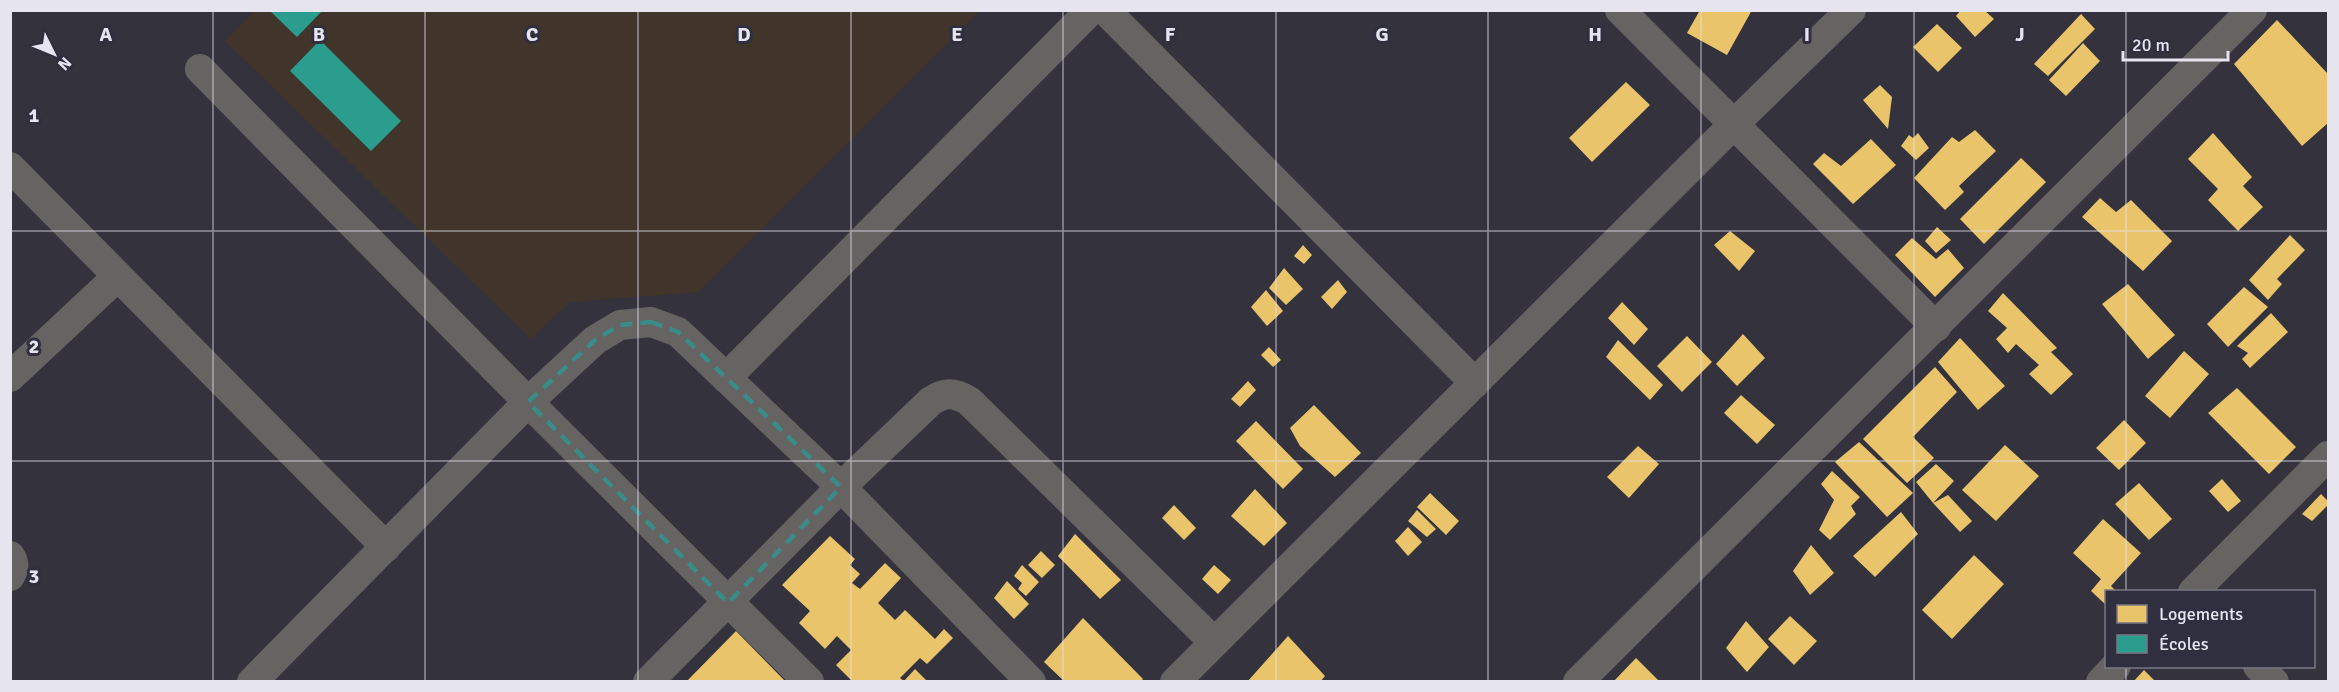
<svg xmlns="http://www.w3.org/2000/svg" width="2339" height="692" font-family="Signika,sans-serif">
  <style>
    .education { fill: #41352b }
    .homes { fill: #e9c46a }
    .schools { fill: #2a9d8f }
    .lines { fill: none; stroke-linecap: round; stroke-linejoin: round }
    .minor { stroke: #666363; stroke-width: 30 }
    .marked { fill: none; stroke: #3a8c88; stroke-width: 4.5; stroke-dasharray: 12 8; stroke-linejoin: round }
    .grid { fill: none; stroke: #e6e5ef; stroke-width: 1.5; stroke-opacity: 0.55 }
    .grid-label { font-size: 20px; text-anchor: middle; font-weight: bold; fill: #e6e5ef; stroke: #302f3f; stroke-width: 6; stroke-linejoin: round; paint-order: stroke }
  </style>
  <rect width="100%" height="100%" fill="#34323c"/>
  <path class="education" d="M255,10L980,11L699,292L570,302L531,339L225,41Z"/>
  <path class="homes" d="M1700,10H1752L1727,55L1687,33Z
    M1961,10H1984L1994,19L1975,37L1956,16Z
    M2081,14L2095,29L2048,76L2034,64Z
    M2277,20L2328,74V123L2302,146L2234,64Z
    M1937,24L1962,48L1938,72L1913,47Z
    M2083,43L2100,61L2066,96L2049,80Z
    M1626,82L1650,105L1592,162L1569,138Z
    M1880,85L1892,97L1888,129L1863,100Z
    M1975,130L1996,151L1959,186L1964,192L1945,210L1914,178L1952,137L1959,142Z
    M1918,133L1929,148L1916,160L1901,146L1909,135L1913,138Z
    M2213,133L2252,177L2243,186L2263,207L2238,231L2208,200L2218,189L2188,159Z
    M1871,139L1896,165L1853,204L1813,164L1824,153L1841,166Z
    M2021,158L2046,182L1984,244L1960,219Z
    M2100,198L2116,212L2131,200L2172,241L2143,271L2082,217Z
    M1937,227L1951,240L1936,253L1925,241Z
    M1730,231L1755,251L1739,271L1714,245Z
    M2290,235L2305,250L2277,279L2282,284L2268,300L2249,280Z
    M1912,238L1936,259L1948,249L1964,268L1935,297L1895,255Z
    M1303,245L1312,255L1304,264L1294,256Z
    M1284,268L1303,289L1286,305L1269,288Z
    M1338,280L1347,292L1332,309L1321,297Z
    M2128,284L2175,335L2148,359L2102,304Z
    M2244,287L2268,307L2228,347L2207,324Z
    M1266,290L1283,311L1267,326L1251,307Z
    M2003,293L2057,348L2051,352L2073,374L2051,395L2029,374L2039,365L2016,344L2008,353L1996,339L2007,328L1988,311Z
    M1622,302L1648,329L1634,345L1608,318Z
    M2271,313L2288,332L2250,368L2242,359L2248,353L2237,346Z
    M1743,334L1765,358L1737,386L1716,364Z
    M1687,336L1712,362L1682,392L1657,366Z
    M1960,338L2005,386L1978,410L1938,362Z
    M1618,340L1663,385L1650,400L1606,357Z
    M1269,347L1281,360L1273,367L1261,355Z
    M2184,351L2209,374L2170,418L2145,396Z
    M1935,367L1957,392L1913,437L1934,458L1907,483L1863,439Z
    M1248,381L1256,390L1240,407L1231,399Z
    M2237,388L2296,447L2269,474L2208,413Z
    M1741,395L1775,425L1757,444L1724,413Z
    M1314,405L1361,453L1335,477L1300,446L1290,428Z
    M2124,420L2146,443L2119,470L2096,448Z
    M1256,421L1303,469L1283,489L1236,441Z
    M1859,442L1913,493L1887,517L1835,462Z
    M2005,445L2039,476L1996,521L1962,490Z
    M1638,446L1659,464L1629,498L1607,477Z
    M1936,464L1954,481L1933,503L1916,482Z
    M1832,471L1860,497L1851,506L1856,514L1830,540L1819,530L1834,500L1821,484Z
    M2222,479L2241,501L2228,512L2209,491Z
    M2139,483L2172,519L2149,540L2115,504Z
    M1255,489L1287,523L1264,546L1231,516Z
    M1430,493L1459,521L1446,535L1417,507Z
    M2321,494L2328,501V505L2312,521L2302,514Z
    M1948,495L1972,521L1960,532L1933,503Z
    M1174,505L1196,528L1184,540L1162,518Z
    M1417,510L1436,529L1427,537L1408,521Z
    M1901,512L1918,534L1875,577L1853,556Z
    M2103,519L2141,553L2111,586L2117,592H2106V605L2091,591L2101,579L2073,553Z
    M1408,527L1422,542L1408,556L1395,541Z
    M1075,534L1121,580L1100,599L1058,556Z
    M830,536L855,559L850,565L860,574L852,583L860,589L885,563L901,578L878,603L895,620L905,610L935,639L944,629L953,638L927,664L920,658L900,678L904,681L915,669L926,680L925,682H853L836,665L851,650L837,636L825,649L799,623L810,611L782,585Z
    M1811,545L1834,573L1810,595L1793,571Z
    M1041,551L1055,565L1042,578L1028,565Z
    M1974,555L2004,584L1952,639L1922,610Z
    M1022,565L1039,582L1026,596L1018,589L1022,583L1014,576Z
    M1214,565L1231,580L1218,594L1202,579Z
    M1007,581L1029,604L1014,619L994,598Z
    M1790,616L1817,641L1794,665L1768,639Z
    M1083,618L1143,679L1140,682H1065L1044,662Z
    M1746,621L1769,647L1747,672L1726,648Z
    M736,631L786,682H686Z
    M1288,636L1325,676L1320,682H1247Z
    M1636,658L1660,682H1613Z
    M2144,670L2156,682H2133Z"/>
  <path class="schools" d="M269,10H323L297,37Z
    M320,40L401,121L371,151L290,71Z"/>
  <g class="lines">
    <path class="minor" d="M1105,10L1475,383
      M1620,10L1936,327
      M200,69L528,402L809,682
      M10,167L386,547
      M10,377L118,276
      M726,378L1091,10
      M10,556C15,563 14,569 10,576
      M2193,592L2328,456
      M2258,666L2274,682
      M252,682L528,402L595,340L620,325L651,322L678,332L841,487L1031,682
      M648,682L841,487L931,401C945,392 954,392 969,401L1214,642
      M1175,682L1733,125L1851,10
      M1578,682L2252,10
      M2101,682L2116,666"/>
  </g>
  <path class="marked" d="M651,322L678,332L841,487L728,603L528,402L595,340L620,325Z"/>
  <path class="grid" d="M213,10V682M425,10V682M638,10V682M851,10V682M1063,10V682M1276,10V682M1488,10V682M1701,10V682M1914,10V682M2126,10V592M10,231H2328M10,461H2328M2126,666V682"/>
  <g class="grid-label">
    <text x="106" y="41">A</text>
    <text x="319" y="41">B</text>
    <text x="532" y="41">C</text>
    <text x="744" y="41">D</text>
    <text x="957" y="41">E</text>
    <text x="1170" y="41">F</text>
    <text x="1382" y="41">G</text>
    <text x="1595" y="41">H</text>
    <text x="1807" y="41">I</text>
    <text x="2020" y="41">J</text>
    <text x="34" y="122">1</text>
    <text x="34" y="353">2</text>
    <text x="34" y="583">3</text>
  </g>
  <rect width="2339" height="692" fill="none" stroke="#e6e5ef" stroke-width="24"/>
  <rect x="2105" y="590" width="210" height="78" fill="#302f3f" stroke="#797885" stroke-width="1.5"/>
  <rect x="2117" y="605" width="30" height="18" fill="#e9c46a" stroke="#797885" stroke-width="1.5"/>
  <text x="2159" y="620" font-size="18" fill="#e6e5ef">Logements</text>
  <rect x="2117" y="635" width="30" height="18" fill="#2a9d8f" stroke="#797885" stroke-width="1.5"/>
  <text x="2159" y="650" font-size="18" fill="#e6e5ef">Écoles</text>
  <g transform="translate(54 54) rotate(133)" stroke="#302f3f" stroke-width="4.5" paint-order="stroke">
  <path d="M0-4.5L10 22L0 15L-10 22Z" fill="#e6e5ef"/>
  <text y="-9" font-size="16" font-weight="bold" text-anchor="middle" fill="#e6e5ef">N</text>
  </g>
  <path d="M2123 51v9h105v-9" fill="none" stroke="#e6e5ef" stroke-width="3"/>
  <text x="2132" y="51" font-size="18" fill="#e6e5ef" stroke="#302f3f" stroke-width="4.5" paint-order="stroke">20 m</text>
</svg>
